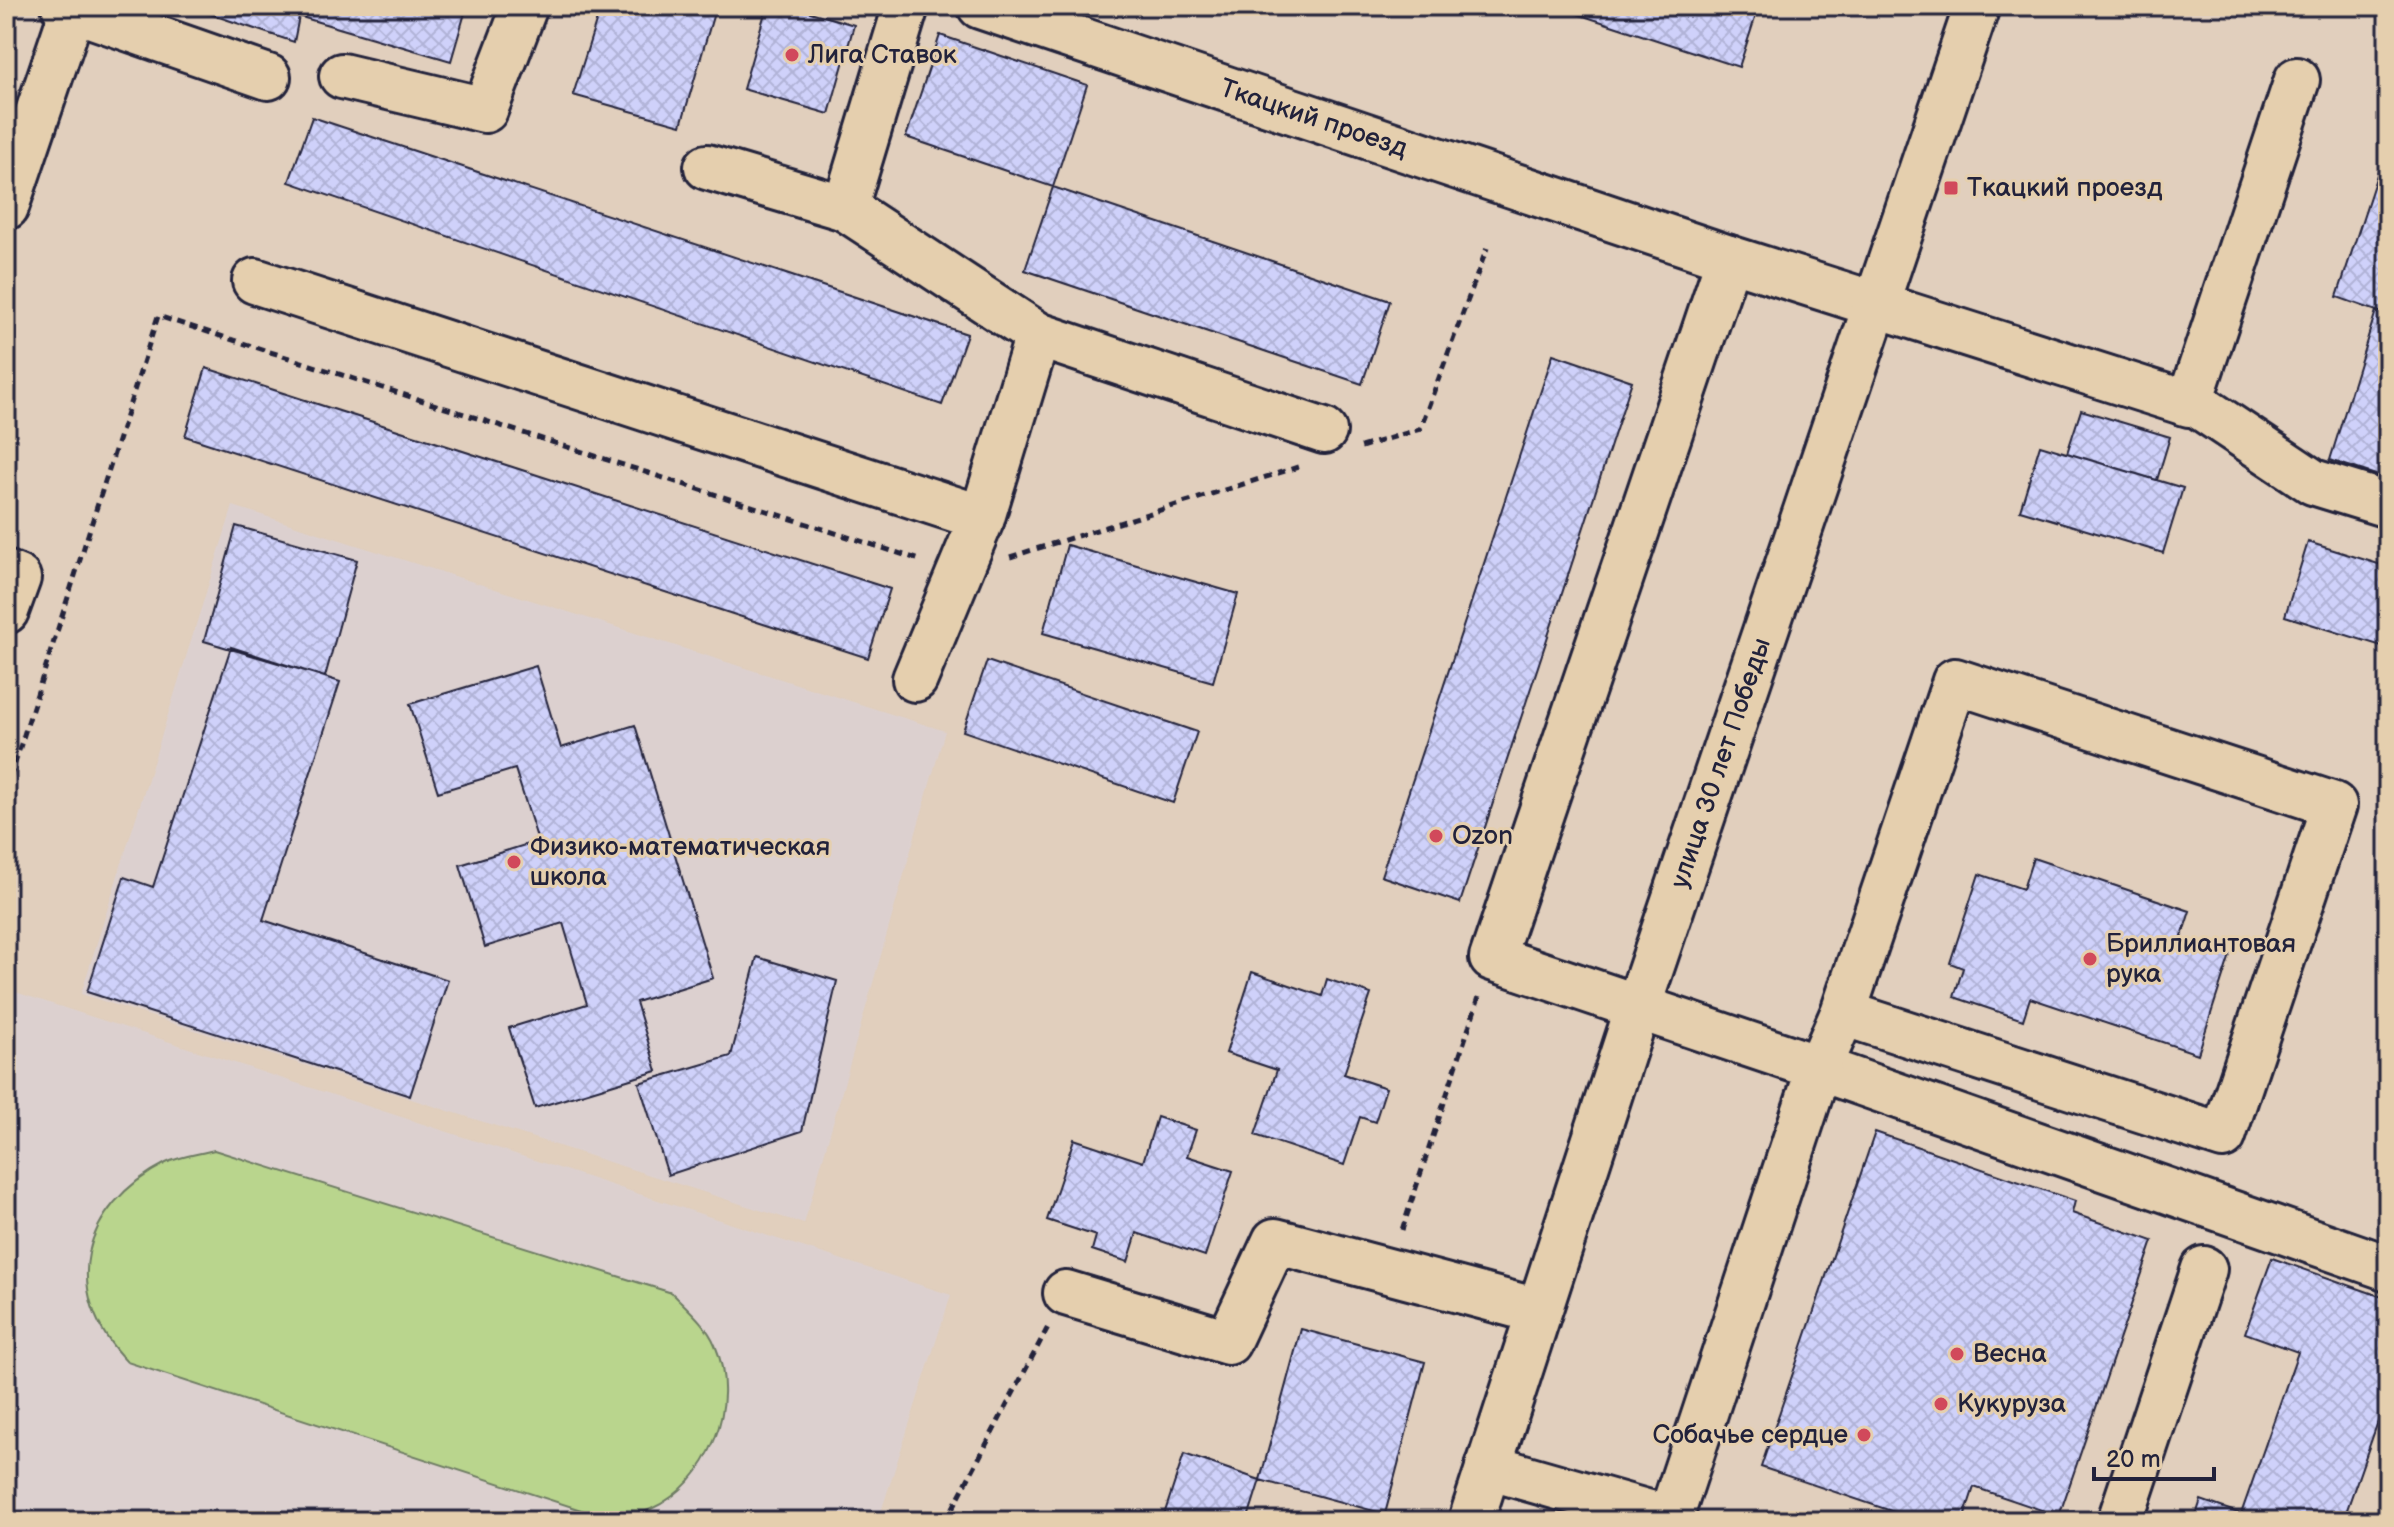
<svg xmlns="http://www.w3.org/2000/svg" width="2394" height="1527" font-family="'Balsamiq Sans',sans-serif">
  <style>
    .built { fill: #dcd0cf }
    .green { fill: #b9d58d; stroke: #6e7c64; stroke-width: 2 }
    .building { fill: url(#building-cross-hatch); stroke: #22223b; stroke-width: 2 }
    .lines { fill: none; stroke-linecap: round; stroke-linejoin: round }
    .minor-casing { stroke: #22223b; stroke-width: 50 }
    .path { stroke: #22223b; stroke-width: 5; stroke-dasharray: 8 6; stroke-linecap: butt }
    .minor { stroke: #e5cfae; stroke-width: 44 }
    .poi-dot { fill: #d1495b; stroke: #e5cfae; stroke-width: 3 }
    .labels { text-anchor: middle; dominant-baseline: central; stroke-width: 6; stroke-linejoin: round; paint-order: stroke }
    .poi-label { font-size: 26px; fill: #22223b; stroke: #e5cfae; text-anchor: start }
    .street-label { font-size: 26px; fill: #22223b; stroke: #e5cfae }
  </style>
  <defs>
    <pattern id="building-cross-hatch" width="8" height="8" patternUnits="userSpaceOnUse" patternTransform="scale(2)"><rect width="8" height="8" fill="#cfd1fa"/><path d="M0 0l8 8M0 8l8-8" fill="none" stroke="#b1b3d7"/></pattern>
  </defs>
  <rect width="100%" height="100%" fill="#e1cfbd"/>
  <filter id="ink" filterUnits="userSpaceOnUse"><feTurbulence type="fractalNoise" baseFrequency=".0125" numOctaves="2"/><feDisplacementMap in="SourceGraphic" scale="16" xChannelSelector="R" yChannelSelector="G"/><feConvolveMatrix kernelMatrix="1 2 1 2 8 2 1 2 1" color-interpolation-filters="sRGB"/></filter>
  <g filter="url(#ink)">
    <path class="built" d="M233,506L945,731L804,1224L81,994Z
      M6,989L951,1295L878,1521H6Z"/>
    <path class="green" d="M214,1150L672,1293C687,1308 707,1325 715,1345C741,1405 709,1483 651,1509C640,1514 627,1517 615,1521L127,1362C59,1292 81,1206 166,1163C180,1156 199,1154 214,1150Z"/>
    <path class="building" d="M186,6H301L294,42Z
      M301,6H467L451,61L298,16Z
      M601,6H716L681,125L573,95Z
      M767,6H790L854,25L829,114L743,89Z
      M1553,6H1759L1739,67Z
      M940,35L1087,85L1053,187L906,137Z
      M312,117L967,334L942,405L289,182Z
      M2388,141V315L2337,297Z
      M1053,187L1390,301L1362,384L1025,270Z
      M2376,311L2388,315V479L2330,460Z
      M1553,354L1632,381L1460,903L1381,876Z
      M206,368L890,589L868,658L185,436Z
      M2081,410L2170,437L2157,480L2067,453Z
      M2040,445L2183,488L2163,553L2020,510Z
      M236,526L357,560L325,677L204,641Z
      M2308,542L2388,567V648L2285,616Z
      M1067,545L1238,594L1213,682L1043,633Z
      M231,647L340,682L263,920L448,980L410,1096L87,992L124,877L153,887Z
      M987,661L1197,732L1173,803L963,731Z
      M536,666L561,748L635,725L713,978L636,1002L657,1071L535,1108L509,1028L587,1004L563,923L485,947L460,865L538,841L515,769L438,792L410,704Z
      M2033,858L2190,911L2181,939L2230,955L2198,1054L2030,998L2023,1020L1954,997L1963,968L1950,963L1979,874L2023,889Z
      M757,957L837,981L802,1131L668,1175L639,1083L731,1056Z
      M1252,972L1322,996L1327,979L1371,994L1344,1074L1386,1088L1375,1122L1360,1117L1344,1165L1255,1135L1277,1070L1226,1053Z
      M1157,1117L1196,1130L1187,1156L1233,1171L1205,1256L1137,1233L1128,1262L1092,1250L1096,1236L1047,1220L1074,1139L1143,1162Z
      M1875,1132L2075,1201L2072,1213L2153,1241L2059,1516L1974,1487L1963,1521H1921L1761,1467Z
      M2272,1258L2388,1299V1393L2343,1521H2194L2201,1500L2241,1514L2298,1352L2245,1333Z
      M1301,1329L1425,1362L1385,1514L1260,1480Z
      M1184,1454L1260,1480L1247,1521H1162Z"/>
    <g class="lines">
      <defs>
        <g id="minor">
          <path d="M64,6L268,77"/>
          <path d="M906,6L845,208L1038,335L982,518L915,679"/>
          <path id="s1" d="M980,6L1729,258L2189,404L2297,80"/>
          <path d="M342,76L485,110L525,6"/>
          <path d="M707,167L845,208"/>
          <path d="M6,207L73,9"/>
          <path d="M255,281L982,518"/>
          <path d="M1038,335L1324,431"/>
          <path d="M2190,400L2313,482L2388,505"/>
          <path d="M6,573L18,578L6,611"/>
          <path d="M1843,1013L2223,1136L2334,805L1955,681L1843,1013L1819,1068L2388,1268"/>
          <path d="M1066,1293L1228,1342L1275,1241L1538,1311"/>
          <path d="M1488,1467L1670,1519L1819,1068L1492,958L1729,258"/>
          <path id="s2" d="M1471,1521L1638,1007L1977,6"/>
          <path d="M2120,1521L2204,1269"/>
        </g>
      </defs>
      <use href="#minor" class="minor-casing"/>
      <path class="path" d="M1361,447L1420,429L1487,248
        M1010,557L1298,467
        M6,791L158,316L920,560
        M1402,1230L1479,997
        M946,1521L1048,1327"/>
      <use href="#minor" class="minor"/>
    </g>
  </g>
  <g class="poi-dot">
    <circle cx="792" cy="55" r="8"/>
    <rect x="1943" y="180" width="16" height="16" rx="4"/>
    <circle cx="1436" cy="836" r="8"/>
    <circle cx="514" cy="862" r="8"/>
    <circle cx="2090" cy="959" r="8"/>
    <circle cx="1957" cy="1354" r="8"/>
    <circle cx="1941" cy="1404" r="8"/>
    <circle cx="1864" cy="1435" r="8"/>
  </g>
  <g class="labels">
    <g class="poi-label">
      <text x="808" y="55">Лига Ставок</text>
      <text x="1967" y="188">Ткацкий проезд</text>
      <text x="1452" y="836">Ozon</text>
      <text x="530" y="847">Физико-математическая<tspan x="530" dy="30">школа</tspan></text>
      <text x="2106" y="944">Бриллиантовая<tspan x="2106" dy="30">рука</tspan></text>
      <text x="1973" y="1354">Весна</text>
      <text x="1957" y="1404">Кукуруза</text>
      <text x="1848" y="1435" text-anchor="end">Собачье сердце</text>
    </g>
    <g class="street-label">
      <text stroke="none"><textPath href="#s1" startOffset="352">Ткацкий проезд</textPath></text>
      <text stroke="none"><textPath href="#s2" startOffset="798">улица 30 лет Победы</textPath></text>
    </g>
  </g>
  <rect width="2394" height="1527" fill="none" stroke="#e5cfae" stroke-width="32"/>
  <rect x="16" y="16" width="2362" height="1495" fill="none" stroke="#22223b" stroke-width="3" filter="url(#ink)"/>
  <path d="M2094 1467v12h120v-12" fill="none" stroke="#22223b" stroke-width="4"/>
  <text x="2106" y="1467" font-size="24" fill="#22223b" stroke="#e5cfae" stroke-width="6" paint-order="stroke">20 m</text>
</svg>
